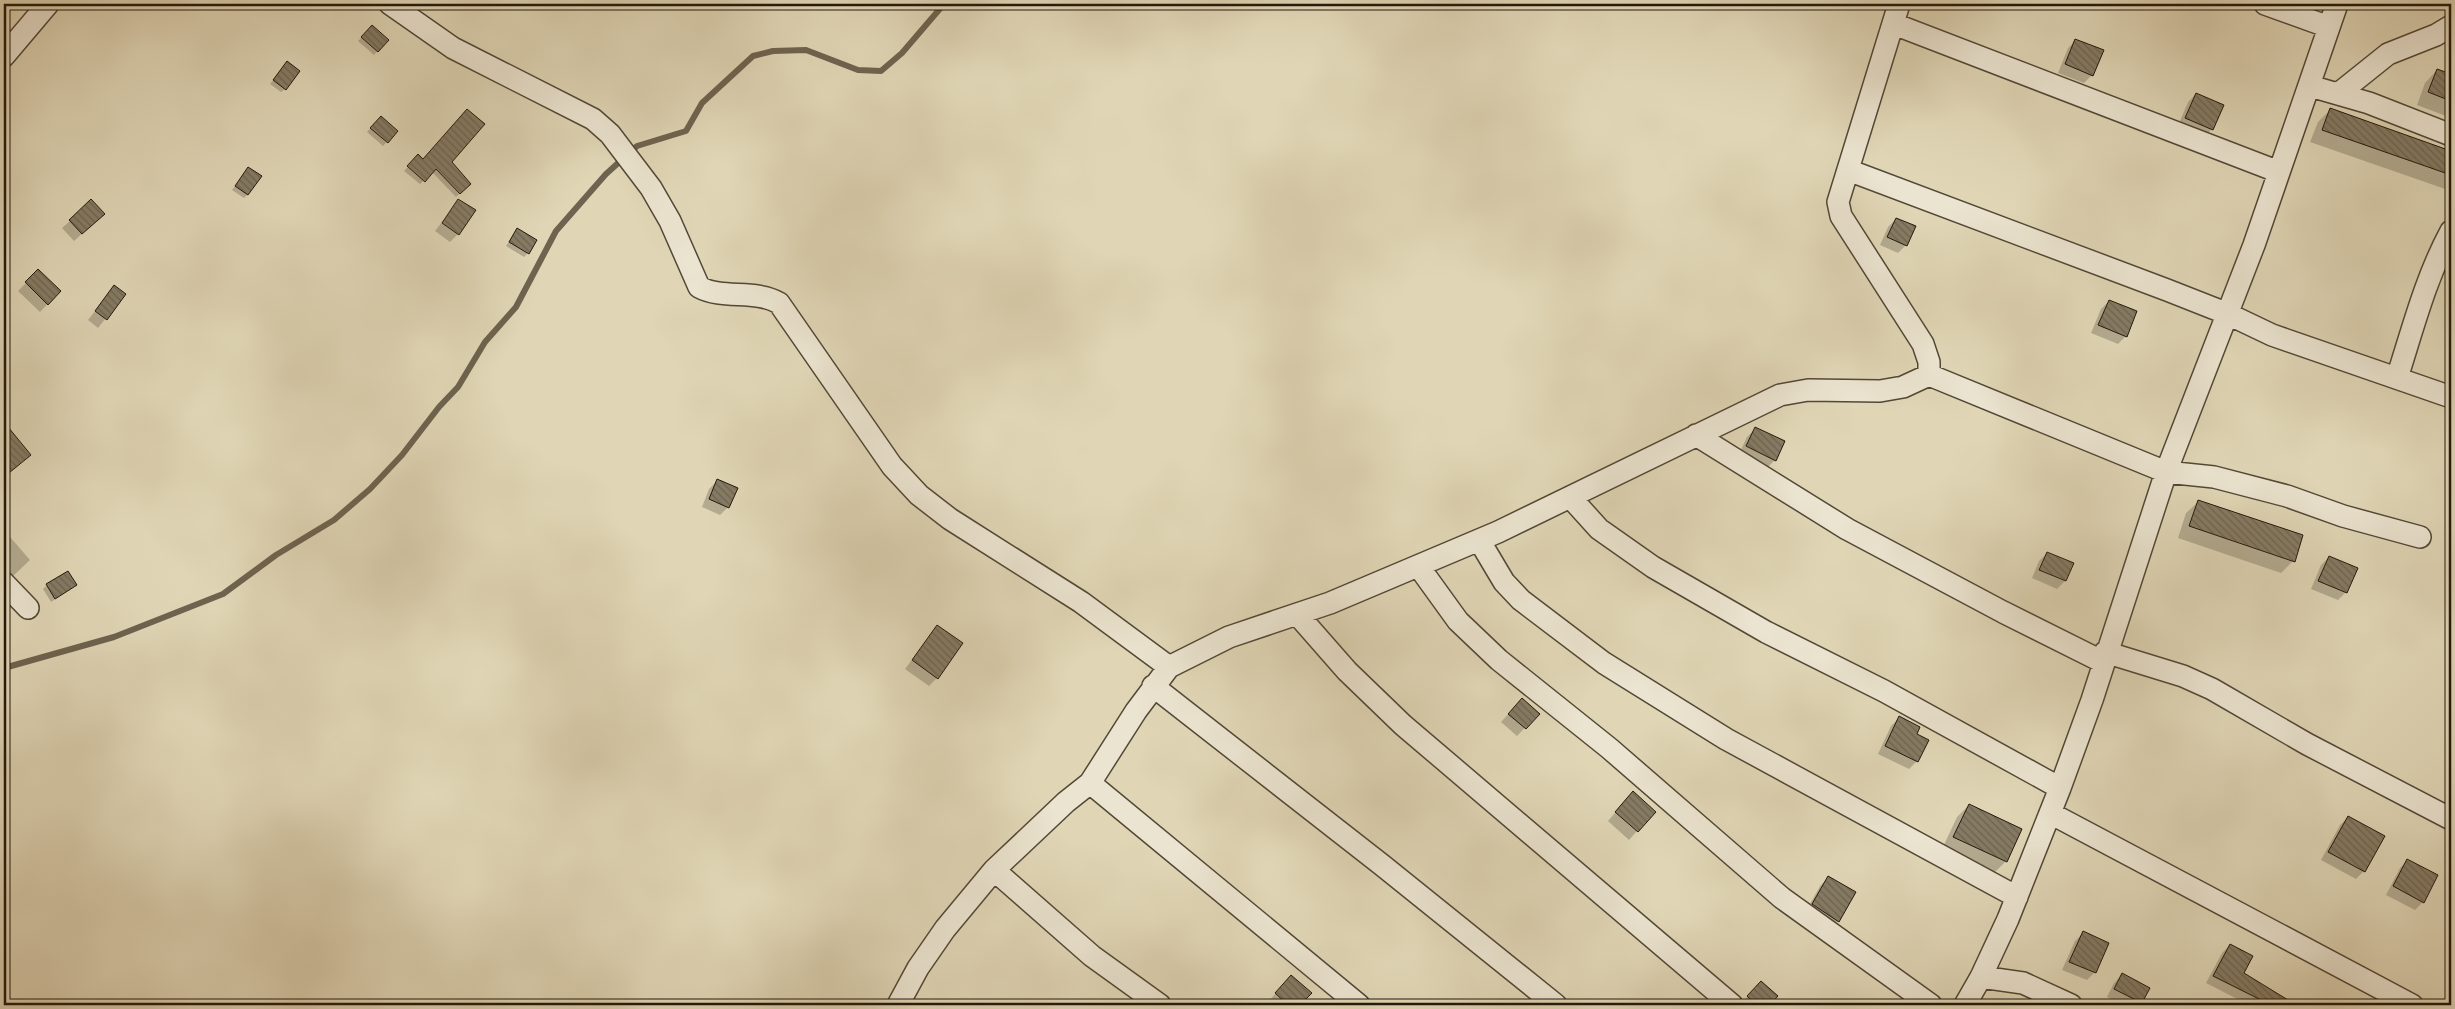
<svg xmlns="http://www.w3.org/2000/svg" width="2455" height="1009" font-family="Vollkorn,serif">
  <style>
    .shadow { fill: #0003 }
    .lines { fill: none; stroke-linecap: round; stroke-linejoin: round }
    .stream { stroke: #6e634f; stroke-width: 6 }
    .building { fill: url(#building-back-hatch); stroke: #23180c }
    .minor-casing { stroke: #524836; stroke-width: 24 }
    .minor { stroke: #ebe4d0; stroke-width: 21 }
  </style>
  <defs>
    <pattern id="building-back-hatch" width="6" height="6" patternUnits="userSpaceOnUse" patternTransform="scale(1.25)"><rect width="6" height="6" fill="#857b64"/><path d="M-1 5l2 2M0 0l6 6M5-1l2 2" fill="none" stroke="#6c6451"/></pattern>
  </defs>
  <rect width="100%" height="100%" fill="#e0d6b6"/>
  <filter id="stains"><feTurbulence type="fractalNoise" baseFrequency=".004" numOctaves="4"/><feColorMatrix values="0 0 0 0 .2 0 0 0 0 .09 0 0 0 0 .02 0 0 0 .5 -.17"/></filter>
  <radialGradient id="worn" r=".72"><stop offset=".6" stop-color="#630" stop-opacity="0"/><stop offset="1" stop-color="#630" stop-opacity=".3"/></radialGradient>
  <path class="shadow" d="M612,4H621L617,8Z
    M372,27L387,40L374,55L358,41Z
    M2076,40L2092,75L2084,83L2058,73L2068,48Z
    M284,67L285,89L281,92L270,84Z
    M2437,70L2451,76V118L2417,105L2425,83Z
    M2196,94L2212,129L2204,137L2178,126L2188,102Z
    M4,105L11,113L4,119Z
    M2330,110L2451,152V191L2310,142L2318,122Z
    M377,121L397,131L383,146L367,132Z
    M418,156L423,160L450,162L470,183L456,197L432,172L420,184L404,171Z
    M245,172L247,195L244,198L232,190Z
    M459,200L458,234L450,242L435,231Z
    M1896,219L1906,245L1898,253L1880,245L1888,227Z
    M70,221L95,222L74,241L62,228Z
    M517,229L528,253L524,257L506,246Z
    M38,271L60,291L40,312L18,291Z
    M114,287L125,294L98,328L88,320Z
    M2109,301L2126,336L2118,344L2091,333L2101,309Z
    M4,424L29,455L4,477Z
    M1755,429L1775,460L1767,468L1739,454L1747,437Z
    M717,481L728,507L720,515L702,507L709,489Z
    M2199,501L2293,561L2281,573L2178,538L2186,513Z
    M4,530L30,560L12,577L4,568Z
    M2047,553L2072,564L2065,581L2057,589L2032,578L2039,561Z
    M2329,557L2346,592L2338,600L2311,589L2321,565Z
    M47,585H76L51,602L43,589Z
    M937,626V678L929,686L905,669Z
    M1514,708L1538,714L1517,736L1501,722Z
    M1899,718L1915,734L1927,740L1917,761L1909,769L1878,754L1891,726Z
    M1625,801L1654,812L1629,840L1608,821Z
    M1969,805L2006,861L1994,873L1942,849L1957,817Z
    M2348,817L2364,871L2356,879L2321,860L2340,825Z
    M2408,860L2423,902L2415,910L2386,895L2400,868Z
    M1828,878L1854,892L1838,921L1830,929L1805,913L1820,886Z
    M2083,933L2095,972L2087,980L2062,970L2075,941Z
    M2230,945L2242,974L2299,1005H2249L2206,983L2222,953Z
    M2122,975L2141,1003L2139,1005H2123L2107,997L2114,983Z
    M1283,985L1310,993L1299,1005H1272L1268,1002Z
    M1753,990L1776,996L1768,1005H1740Z
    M2331,1000L2341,1005H2326Z"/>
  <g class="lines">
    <path class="stream" d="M4,668L114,637L223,594L276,555L334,520L370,489L402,455L439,407L458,387L485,342L516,307L556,231L606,174L637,146L686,131L702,103L753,56L773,51L806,50L858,70L881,71L902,53L944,4"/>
  </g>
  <path class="building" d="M372,25L389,40L378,52L361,37Z
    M2075,39L2104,50L2093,76L2065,64Z
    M287,61L300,71L286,90L273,80Z
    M2437,69L2451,74V101L2428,92Z
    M2196,93L2224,105L2213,130L2185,118Z
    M2330,108L2451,151V175L2322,130Z
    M467,109L485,124L452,162L471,184L460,194L436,169L425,182L407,166L418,154L423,159Z
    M381,116L398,131L388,143L370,128Z
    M248,167L262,176L248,195L235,186Z
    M91,199L105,214L82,234L69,220Z
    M458,199L476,210L459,235L442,223Z
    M1896,218L1916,226L1907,246L1887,237Z
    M517,228L537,240L529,254L509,242Z
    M38,269L61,291L48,305L25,282Z
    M114,285L126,294L107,320L95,311Z
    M2109,300L2137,311L2127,337L2098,325Z
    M4,422L31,455L4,477Z
    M1755,427L1785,441L1776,461L1746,446Z
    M717,479L738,488L729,508L709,499Z
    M2198,500L2303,535L2295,562L2189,526Z
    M2047,552L2074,563L2066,581L2039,570Z
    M2329,556L2358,568L2347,593L2318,581Z
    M68,571L77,585L55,599L46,584Z
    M937,625L963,643L938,679L912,660Z
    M1522,698L1540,714L1526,729L1508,714Z
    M1899,716L1920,727L1917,734L1929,740L1918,762L1885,746Z
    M1633,791L1656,812L1638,832L1615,812Z
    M1969,804L2022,829L2007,862L1953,837Z
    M2348,816L2385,836L2365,872L2328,852Z
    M2407,859L2438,875L2424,903L2393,886Z
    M1828,876L1856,892L1839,922L1812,904Z
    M2083,931L2109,943L2096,973L2069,962Z
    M2230,944L2253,956L2244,973L2288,1000L2285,1005H2271L2213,976Z
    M2122,973L2150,988L2142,1003L2114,989Z
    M1291,975L1312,993L1300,1005H1288L1275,993Z
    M1761,981L1778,996L1770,1005H1757L1747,996Z"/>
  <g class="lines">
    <defs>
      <path id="minor" d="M390,4L453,48L593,119L610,134L651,188L670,221L699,287C723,300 755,289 779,303L892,466L919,495L950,519L1081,602L1169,667
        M2265,4L2329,27
        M1894,24L2279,172
        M4,56L48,4
        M2310,86L2369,103L2451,135
        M2338,94L2388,54L2436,35L2451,26
        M1848,170L2167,290L2228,314L2272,335L2451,397
        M1929,375L2166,472L2214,477L2287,496L2343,516L2420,537
        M2397,378C2413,328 2426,277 2451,231
        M1696,435L1847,529L2003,612L2103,662
        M1571,498L1599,529L1653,567L1766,632L1884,691L2060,788
        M1479,540L1504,582L1521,600L1604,663L1726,739L2017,897
        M1419,567L1458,621L1499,660L1609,748L1782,898L1931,1005
        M4,583L28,608
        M1297,614L1347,671L1403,725L1732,1005
        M2105,652L2183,676L2212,689L2307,744L2451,819
        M1153,686L1382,865L1556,1005
        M1090,783L1359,1005
        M2050,813L2412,1005
        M994,870L1092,956L1160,1005
        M1981,977L2023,983L2071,1005
        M898,1005L918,968L945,929L994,870L1066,802L1090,783L1136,711L1169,667L1229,637L1330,603L1498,532L1780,395L1808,390L1880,391L1903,387L1929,375V362L1923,344L1841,216L1838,202L1899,4
        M1965,1005L1981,977L2008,919L2060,788L2092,700L2166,472L2254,245L2337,4"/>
    </defs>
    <use href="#minor" class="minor-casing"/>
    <use href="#minor" class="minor"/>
  </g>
  <rect width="2455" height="1009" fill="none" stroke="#e0d6b6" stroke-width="20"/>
  <rect x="5" y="5" width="2445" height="999" fill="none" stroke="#23180c" stroke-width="2.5"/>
  <rect x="10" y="10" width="2435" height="989" fill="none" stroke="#23180c"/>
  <rect width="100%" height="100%" filter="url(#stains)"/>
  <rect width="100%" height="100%" fill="url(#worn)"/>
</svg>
